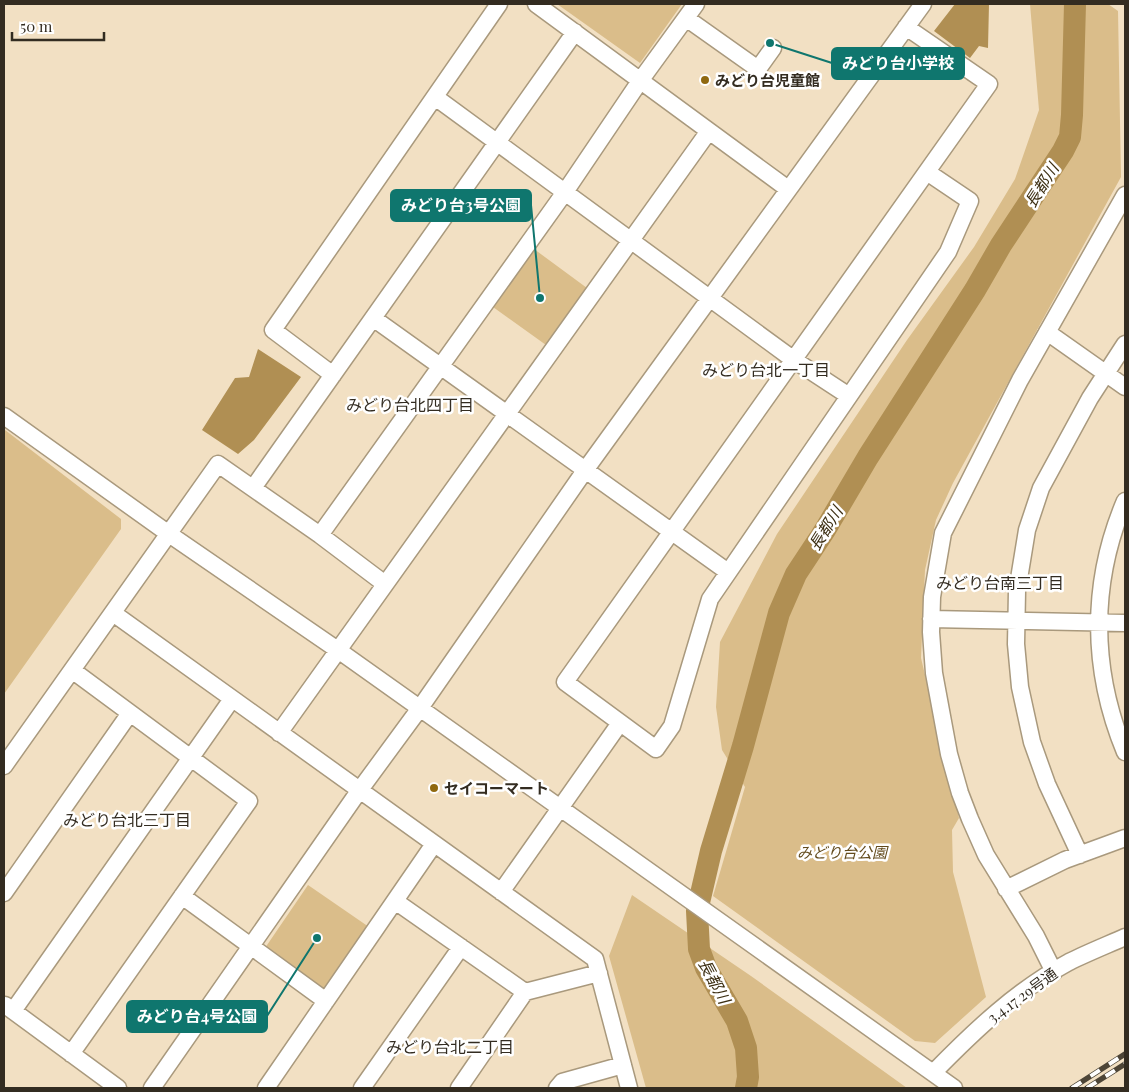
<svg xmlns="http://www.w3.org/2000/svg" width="1129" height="1092" font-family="'Playfair Display','Noto Sans JP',serif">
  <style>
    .green { fill: #dabd8a }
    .water { fill: #b08f53 }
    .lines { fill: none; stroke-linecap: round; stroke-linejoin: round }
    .river { stroke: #b08f53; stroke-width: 22 }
    .minor-casing { stroke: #a9997d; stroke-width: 19 }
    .minor { stroke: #fff; stroke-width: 16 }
    .rail-casing { stroke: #4d4537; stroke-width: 5.5 }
    .rail { stroke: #fff; stroke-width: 4; stroke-dasharray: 11; stroke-linecap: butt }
    .poi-dot { fill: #906910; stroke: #fff; stroke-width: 2 }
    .labels { text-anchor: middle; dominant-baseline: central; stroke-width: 5; stroke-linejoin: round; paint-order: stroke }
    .poi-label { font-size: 15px; font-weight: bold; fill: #332c21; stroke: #fff; text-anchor: start }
    .park-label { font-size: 15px; font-style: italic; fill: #634b1c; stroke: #fff }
    .street-label { font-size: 15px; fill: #332c21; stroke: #fff }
    .water-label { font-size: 16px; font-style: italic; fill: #3c2e12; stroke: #fff }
    .neighbourhood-label { font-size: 16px; fill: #332c21; stroke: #fff }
    .leader { fill: none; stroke: #0f766e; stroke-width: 2 }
    .callout-dot { fill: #0f766e; stroke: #fff; stroke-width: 2 }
    .callout { fill: #0f766e; stroke: #0f766e; stroke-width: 2 }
    .callout-label { font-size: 16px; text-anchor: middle; font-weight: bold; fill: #fff }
  </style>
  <rect width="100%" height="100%" fill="#f2e0c3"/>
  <path class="green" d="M557,4H682L640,63Z
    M1030,4H1108L1118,11L1121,177L953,483L936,520L925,570L921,658L959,818L952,830L953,872L986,997L935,1043L915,1041L713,896L745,787L722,750L716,707L720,642L777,534L907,340L974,247L1015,179L1039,110Z
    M534,249L587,288L546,345L493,307Z
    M5,430L121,519V529L4,694V431Z
    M308,885L369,927L326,991L265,948Z
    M632,895L751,976L907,1088H646L609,956Z"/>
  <path class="water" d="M955,4H989L988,48L979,46L970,58L934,31Z
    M258,349L301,377L254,440L238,454L202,430L235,378L249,377Z"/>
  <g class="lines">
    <path class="river" d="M746,1088L748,1077L746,1048L737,1021L706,968L699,949L697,911L711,851L743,746L779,613L796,574L825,530L868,457L975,290L1001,245L1063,151L1070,137L1072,115L1075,4"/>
    <defs>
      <path id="minor" d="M536,4L788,189
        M686,18L758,69L773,48
        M906,27L989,84L565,682L656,749L672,726L710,599L948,252L970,201L927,172
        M435,97L794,360L849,396
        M373,318L728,572
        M1047,332L1125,387
        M333,375L273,330L499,4
        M4,416L169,534L345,655L954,1088
        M253,488L575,32
        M1125,501C1090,583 1091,670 1125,752
        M320,535L565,192L640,81L696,4
        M113,613L595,959L629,1088
        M931,619L1125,623
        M279,733L709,131
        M4,766L218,464L320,535L385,584
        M1080,855L1047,784L1032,742L1020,687L1016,644L1017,591L1027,530L1041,488L1090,398L1125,344
        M1006,889L1065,860L1125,838
        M501,892L620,723
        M4,893L130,713
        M182,896L326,1001
        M395,901L525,992
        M1054,972L1036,936L986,855L970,819L960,793L949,754L934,673L931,632L932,597L943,533L1020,380L1125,195
        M5,1005L118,1088
        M13,1011L232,699
        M71,1054L249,801L72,670
        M933,1073C974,1031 1017,990 1069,962C1087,953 1107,945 1125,937
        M152,1088L359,791L420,708L586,469L923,4
        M266,1088L434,844
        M362,1088L461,947
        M459,1088L525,992L599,973
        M557,1088L562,1082L623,1065"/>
    </defs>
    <use href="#minor" class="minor-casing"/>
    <use href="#minor" class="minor"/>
    <defs>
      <path id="rail" d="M1072,1088L1125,1054
        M1087,1088L1125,1064"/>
    </defs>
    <use href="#rail" class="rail-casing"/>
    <use href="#rail" class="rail"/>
  </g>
  <g class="poi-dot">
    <circle cx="705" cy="80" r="5"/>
    <circle cx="434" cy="788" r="5"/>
  </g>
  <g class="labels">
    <g class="poi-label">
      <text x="715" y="80">みどり台児童館</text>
      <text x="444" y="788">セイコーマート</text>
    </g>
    <g class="park-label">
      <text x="842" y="852">みどり台公園</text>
    </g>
    <g class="street-label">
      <text transform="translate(1022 995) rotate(-36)">3.4.17 29号通</text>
    </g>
    <g class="water-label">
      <text transform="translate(1041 185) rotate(-58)">長都川</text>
      <text transform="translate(825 528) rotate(-58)">長都川</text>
      <text transform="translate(715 981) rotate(62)">長都川</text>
    </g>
    <g class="neighbourhood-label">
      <text x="766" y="369">みどり台北一丁目</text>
      <text x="410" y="404">みどり台北四丁目</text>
      <text x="1000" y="582">みどり台南三丁目</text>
      <text x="127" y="819">みどり台北三丁目</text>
      <text x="450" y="1046">みどり台北二丁目</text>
    </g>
  </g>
  <path class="leader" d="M770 43L832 63M540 298L531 205M317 938L267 1016"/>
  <g class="callout-dot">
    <circle cx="770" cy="43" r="5"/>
    <circle cx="540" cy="298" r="5"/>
    <circle cx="317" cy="938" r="5"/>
  </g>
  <g class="callout">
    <rect x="832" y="48" width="132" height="31" rx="5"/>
    <rect x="391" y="190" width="140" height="31" rx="5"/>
    <rect x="127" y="1001" width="140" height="31" rx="5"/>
  </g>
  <g class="callout-label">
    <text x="898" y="69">みどり台小学校</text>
    <text x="461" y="211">みどり台3号公園</text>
    <text x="197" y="1022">みどり台4号公園</text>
  </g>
  <rect width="1129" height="1092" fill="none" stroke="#332c21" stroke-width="10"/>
  <path d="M12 32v8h92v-8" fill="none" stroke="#332c21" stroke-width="2.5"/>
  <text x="20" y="32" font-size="15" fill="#332c21" stroke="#ffffff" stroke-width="4" paint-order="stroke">50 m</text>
</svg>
